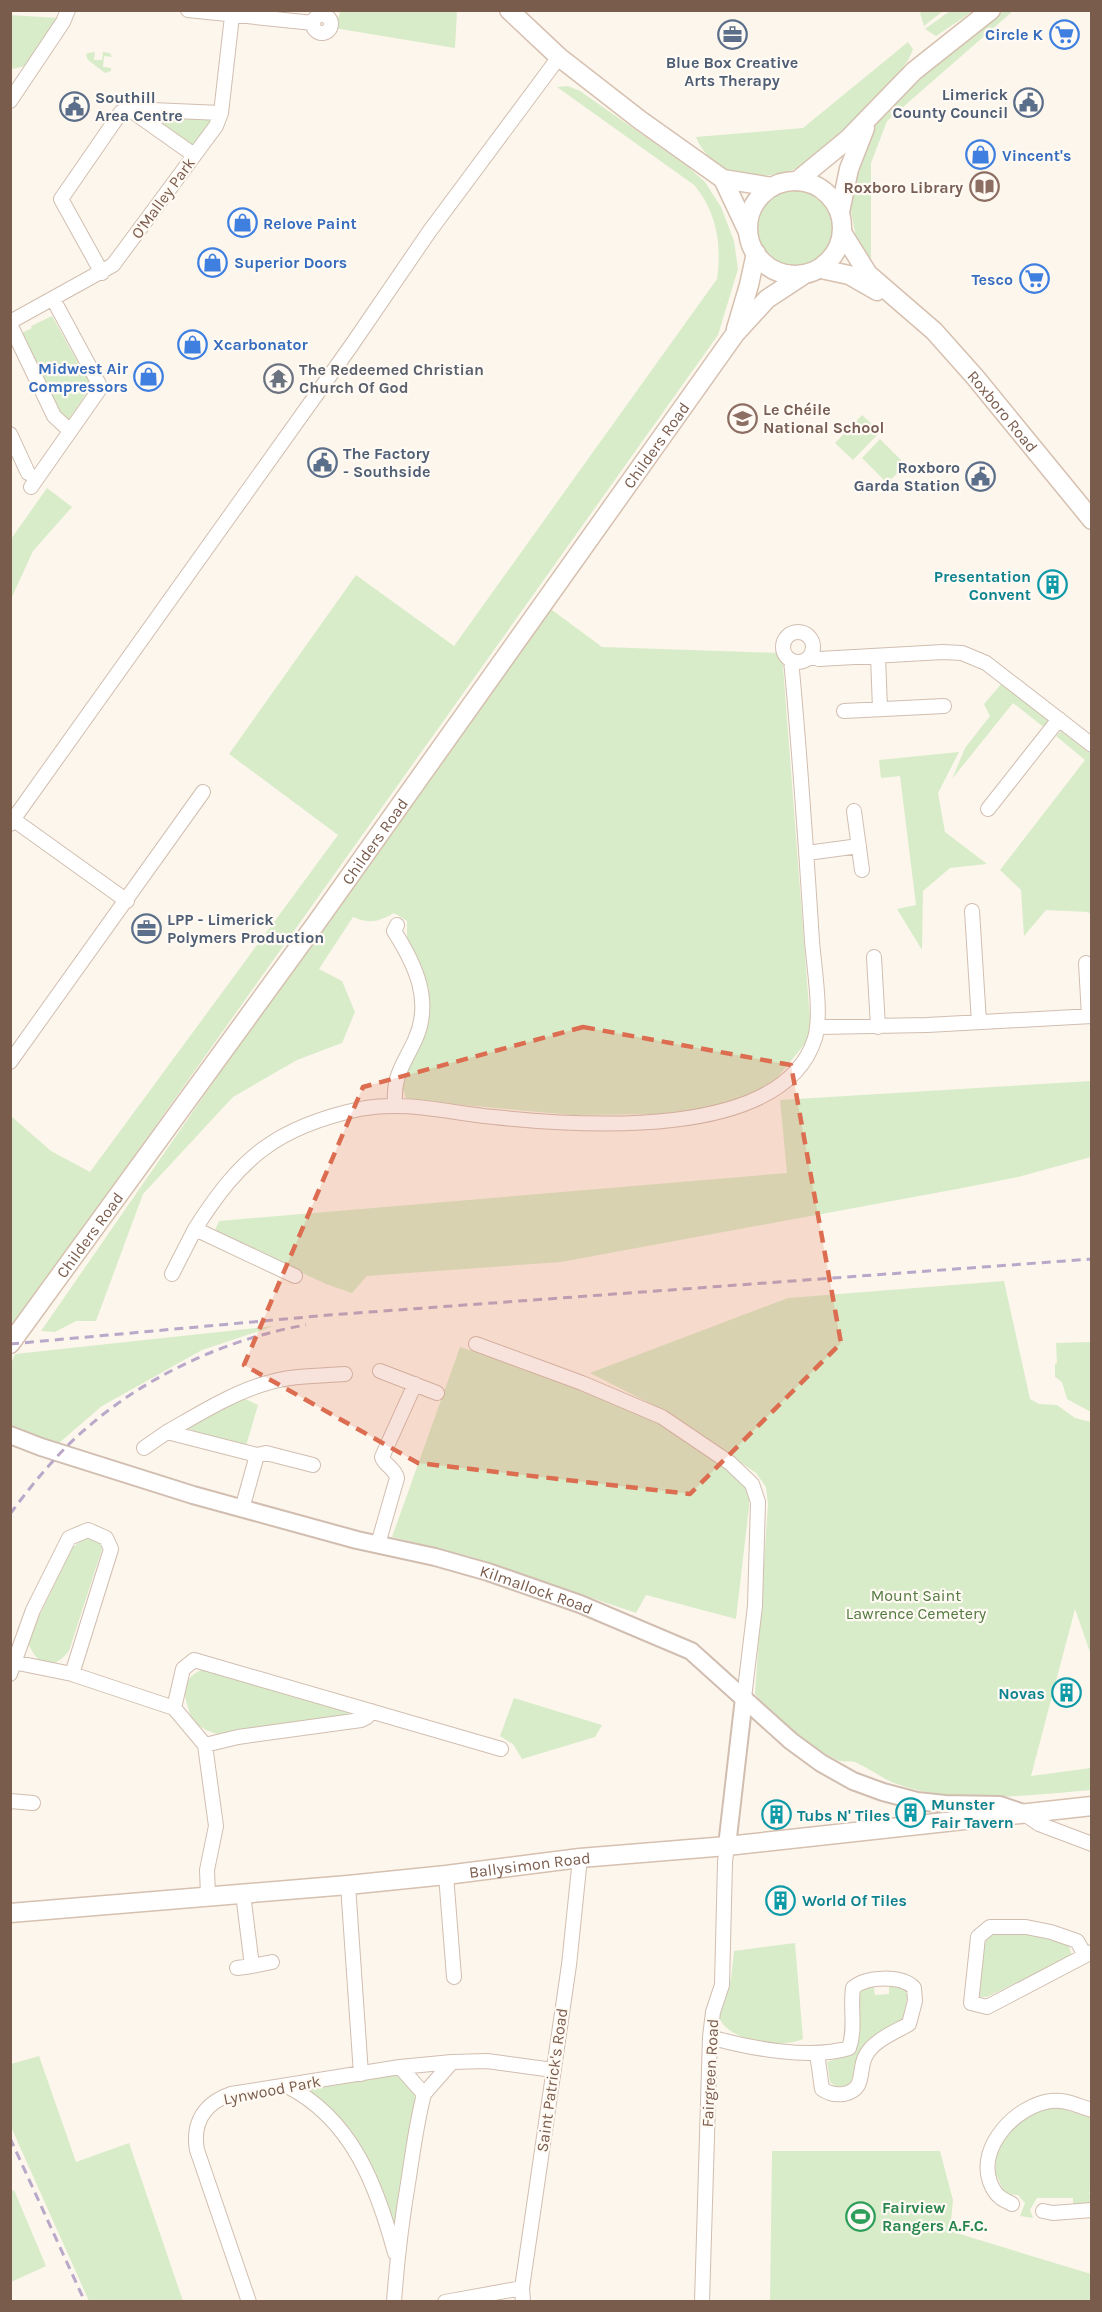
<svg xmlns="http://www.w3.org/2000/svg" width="1102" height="2312" font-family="Karla,sans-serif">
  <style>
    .green { fill: #d8ecc9 }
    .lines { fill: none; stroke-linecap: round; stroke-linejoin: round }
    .minor-casing { stroke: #d1beb0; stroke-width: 16 }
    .tertiary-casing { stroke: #d1beb0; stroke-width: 20 }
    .secondary-casing { stroke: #d6c0b0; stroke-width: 21 }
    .minor { stroke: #fff; stroke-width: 14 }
    .tertiary { stroke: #fff; stroke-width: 16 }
    .secondary { stroke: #fff; stroke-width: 18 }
    .rail { stroke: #b9a8c9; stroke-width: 3; stroke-dasharray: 9 6; stroke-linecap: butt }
    .marked { fill: #dc6d51; fill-opacity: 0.2; stroke: #dc6d51; stroke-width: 4.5; stroke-dasharray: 12 8; stroke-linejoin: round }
    .labels { text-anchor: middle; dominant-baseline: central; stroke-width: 4.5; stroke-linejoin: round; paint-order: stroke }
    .shop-label { font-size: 16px; font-weight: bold; fill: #366cbe; stroke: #fffaf3; text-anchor: start }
    .service-label { font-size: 16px; font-weight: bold; fill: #4e5e75; stroke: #fffaf3; text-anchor: start }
    .education-label { font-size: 16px; font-weight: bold; fill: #785e54; stroke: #fffaf3; text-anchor: end }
    .street-label { font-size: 16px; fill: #7a5c4d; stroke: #fffaf3 }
    .worship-label { font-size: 16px; font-weight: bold; fill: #5b616d; stroke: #fffaf3; text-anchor: start }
    .culture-label { font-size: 16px; font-weight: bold; fill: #0d838f; stroke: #fffaf3; text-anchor: start }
    .park-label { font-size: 16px; fill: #537a41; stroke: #fffaf3 }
    .leisure-label { font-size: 16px; font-weight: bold; fill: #27864d; stroke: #fffaf3; text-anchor: start }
  </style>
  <rect width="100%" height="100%" fill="#fdf6ec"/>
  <path class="green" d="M341,10L457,11L455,48L334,28Z
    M923,10H943V11L924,26L920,13Z
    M950,11H973L936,36L925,29Z
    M1002,11H1013L887,121L871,163V267L856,238L850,206L856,176L875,125L901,95Z
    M10,15L59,18L29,65L13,69L10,66Z
    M908,42L913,49C908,66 891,80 880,93C866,109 850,124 835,140C828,146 822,154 815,159C777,184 715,184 696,137L803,128Z
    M95,52L94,60H102L103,52L110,53L112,57L104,56L103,67L111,68V71L105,73L88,60L86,55L88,53Z
    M568,86L580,91L687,166L705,182L721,207L734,241L738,269L718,335L11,1329V1116L51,1151L90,1172L338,835L229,754L356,575L454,646L717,279C722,246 717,212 694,185L557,87Z
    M149,112L210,116L214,121L194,148L150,119Z
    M754 229a41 41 0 1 1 82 0a41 41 0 1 1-82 0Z
    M52,316L85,375L93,384L67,422L63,419L23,340L25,338L22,333L32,328L31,326Z
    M862,415L880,432L853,460L835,443Z
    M880,439L906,465L887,483L862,458Z
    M47,488L72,507L33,551L11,599V539Z
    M548,607L602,647L782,653L810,1020L808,1040L777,1078L752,1094L724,1104L668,1114L572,1115L407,1100L400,1082L426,1034L429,989L407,943V921L394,913C378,922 370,924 353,917L319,969L342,981L355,1012L342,1043L297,1060L233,1097L143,1194L96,1321H76L55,1332L41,1331L334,908Z
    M1002,683L1051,721L1046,729L1013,703L952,779L965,748L990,716L984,704Z
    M1061,731L1091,754V915L1088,912L1046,910L1024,936L1021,890L1000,870L1085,760L1056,736Z
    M959,752L938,793L945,832L987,864L950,868L923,891L922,950L897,909L916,905L900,776L881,778L879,760Z
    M1091,1081V1157L1018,1177L957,1189L561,1262L367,1276L352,1293L326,1284L214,1232L219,1221L787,1173L780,1100Z
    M1004,1281L1030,1399L1039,1404L1057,1405L1075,1418L1091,1422V1655L1075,1609L1031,1776L1091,1768V1790C1033,1795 957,1805 900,1785C883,1780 871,1769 855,1762C849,1760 843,1763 837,1760C810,1748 775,1717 755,1694L768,1504L766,1487L756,1473L669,1413L590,1373L788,1298Z
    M274,1326L202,1350L102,1406L59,1443L11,1431L10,1366L15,1354Z
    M1091,1342L1092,1411H1089L1067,1399L1062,1382L1055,1377V1364L1057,1363L1056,1343Z
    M460,1347L577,1386L659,1423L725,1466L749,1489V1507L736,1619L646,1595L636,1613L472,1557L392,1537Z
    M243,1398L258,1405L246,1446L185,1428Z
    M86,1537L99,1538L102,1549L69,1651C51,1673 37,1665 27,1641L73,1547Z
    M204,1669L352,1712V1716L218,1734C209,1732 200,1728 193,1720C191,1717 189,1711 188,1707C181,1689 186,1675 204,1669Z
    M514,1698L602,1725L595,1737L522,1759L513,1744L500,1736Z
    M1000,1930L1055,1938L1069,1946L1072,1956L987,1997H975L986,1938Z
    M795,1943L803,2039C780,2049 731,2042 719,2018L731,1979L734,1951Z
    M899,1985L908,1994L902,2022L868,2043L856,2079L851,2085L836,2087L830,2082L827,2062C833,2059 840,2059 846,2056C867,2045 857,2011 856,1992L871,1987L874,1988L875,1995L889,1994V1986Z
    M39,2056L76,2162L129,2143L183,2301H89L11,2127V2064Z
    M387,2073L402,2078L417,2095L395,2229L384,2198L311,2093L310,2089L312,2086Z
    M1056,2107L1091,2118L1092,2186L1089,2193L1091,2194V2203L1073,2206V2198H1037L1030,2210L1033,2218L1020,2216L1025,2203L1018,2195L1005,2194L995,2172L997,2152L1013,2125L1032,2113Z
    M772,2151H940L953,2200L950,2231L1091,2274V2300L1090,2302L770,2301Z
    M14,2190L46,2266L11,2282L10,2192Z"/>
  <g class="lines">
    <defs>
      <path id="minor" d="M188,10L313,23
        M313 24a9 9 0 1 1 18 0a9 9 0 1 1-18 0Z
        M10,101L63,22L68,10
        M129,109L221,113
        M102,273L61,199L121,112L129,109L194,155
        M10,322L113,265L216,126L221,113L232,16
        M10,324L54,416L70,431
        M10,434L28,473
        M31,487L99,390V384L53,299
        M783 647a15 15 0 1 1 30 0a15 15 0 1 1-30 0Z
        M810,656L819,659L943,652L962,653L986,663L1092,745
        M878,656L880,709
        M844,711L944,706
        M988,809L1059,719
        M854,811L862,870
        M14,820L127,901
        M10,824L351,346L429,232L559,57
        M807,853L859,846
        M972,911L979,1022
        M874,957L878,1027
        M1086,963L1089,1016
        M817,1027L927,1025L1092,1016
        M10,1062L203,792
        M395,1105C393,1075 403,1066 415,1040C433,1001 415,964 394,931L397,925
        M172,1274L195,1229
        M295,1276L195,1229C240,1158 276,1127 360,1109C404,1100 450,1113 494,1117C578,1126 783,1142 815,1038C822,1014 814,967 812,941C806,847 800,753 791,660
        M476,1344L582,1383L662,1417L730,1463L752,1484L758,1502L755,1606L744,1698
        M380,1371L437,1393
        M167,1432C199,1414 232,1393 267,1383C292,1375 320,1376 345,1374
        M144,1448L167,1432L257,1455L266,1453L313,1465
        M242,1509L257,1455
        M378,1544L397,1478C395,1468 384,1465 382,1457L415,1384
        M13,1662L72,1674L174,1708L205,1745L216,1826L207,1870L208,1895
        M10,1674L33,1610L69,1538L88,1530L106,1538L111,1549L72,1674
        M174,1708L183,1669L194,1660L501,1749
        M205,1745L238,1737L361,1720L367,1717L371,1711
        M10,1801L33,1803
        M1023,1813L1039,1824L1092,1844
        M446,1875L454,1977
        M348,1885L361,2074
        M1085,1955L1077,1941L1051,1932L1026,1927H990L978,1937L971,2003L987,2007L1092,1952
        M252,1966L272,1962
        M237,1968L252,1966L243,1894
        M710,2037C748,2048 811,2060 849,2048C856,2029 850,2008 853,1988C866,1976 902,1975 914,1988L915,2001L909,2024C895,2032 872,2041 865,2057C858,2072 866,2089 844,2094C836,2095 829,2094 822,2089L817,2053
        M287,2086C352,2119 377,2186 395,2253
        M424,2094L452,2062
        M1012,2204C1009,2202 1003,2200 1000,2197C995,2194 992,2187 990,2182C977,2146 1017,2105 1051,2101C1065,2099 1078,2106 1092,2110
        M1043,2211L1053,2213L1092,2210
        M249,2302L197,2150C192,2122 205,2103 231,2094L400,2067
        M394,2302C397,2259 402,2218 409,2177C413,2149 417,2121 424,2094L400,2067L452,2062L487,2061L553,2070
        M445,2302L522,2288
        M523,2302L522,2288L569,1965L580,1858
        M702,2302L710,2037L713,2012L722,1985L725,1862L727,1846"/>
      <g id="tertiary">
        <path id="s1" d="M10,1435L41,1447L193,1495L357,1540L435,1557L488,1572L580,1604L691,1651L791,1741L821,1763L853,1781L883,1792L917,1801L945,1804L1000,1805L1023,1813"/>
        <path d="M727,1846L744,1698"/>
      </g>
      <g id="secondary">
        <path d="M509,10L559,57L640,120L723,179L772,187"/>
        <path d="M723,179L748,232"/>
        <circle cx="795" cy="228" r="47"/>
        <path d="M797,181L848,139L914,71L991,10"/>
        <path d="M840,212L849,169L865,128"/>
        <path id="s2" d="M843,234L868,274L934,331L975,377L1092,520"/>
        <path d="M821,269L849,275L877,291"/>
        <path d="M736,329L749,285L756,253"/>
        <path id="s3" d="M10,1344L317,922L735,334L767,299L802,276"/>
        <path id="s4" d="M10,1913L348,1885L446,1875L580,1858L727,1846L1092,1806"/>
      </g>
    </defs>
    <use href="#minor" class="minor-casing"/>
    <use href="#tertiary" class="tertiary-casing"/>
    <use href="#secondary" class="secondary-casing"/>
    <use href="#minor" class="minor"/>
    <use href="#tertiary" class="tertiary"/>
    <use href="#secondary" class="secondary"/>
    <path class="rail" d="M10,1344L329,1315L1092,1259
      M10,1514C34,1482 59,1451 89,1426C148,1375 229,1338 306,1325
      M10,2138L85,2302"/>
  </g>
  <path class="marked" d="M583,1027L791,1065L841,1343L690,1494L418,1463L244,1365L363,1087Z"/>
  <defs>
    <symbol id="office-ring" viewBox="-11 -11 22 22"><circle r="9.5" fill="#fffaf3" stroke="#5c6f8a" stroke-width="1.5"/><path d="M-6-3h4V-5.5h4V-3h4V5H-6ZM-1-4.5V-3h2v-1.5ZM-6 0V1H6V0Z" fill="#5c6f8a"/></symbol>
    <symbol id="supermarket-ring" viewBox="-11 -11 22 22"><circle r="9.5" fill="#fffaf3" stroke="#3f7fe0" stroke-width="1.5"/><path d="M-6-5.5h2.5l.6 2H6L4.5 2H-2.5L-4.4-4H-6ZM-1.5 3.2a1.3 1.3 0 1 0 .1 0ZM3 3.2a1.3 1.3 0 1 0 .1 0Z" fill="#3f7fe0"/></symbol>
    <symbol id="civic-ring" viewBox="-11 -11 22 22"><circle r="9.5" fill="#fffaf3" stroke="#5c6f8a" stroke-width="1.5"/><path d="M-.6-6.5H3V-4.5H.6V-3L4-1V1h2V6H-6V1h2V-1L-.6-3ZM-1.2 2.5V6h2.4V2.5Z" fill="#5c6f8a"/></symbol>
    <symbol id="shop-ring" viewBox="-11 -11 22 22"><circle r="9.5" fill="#fffaf3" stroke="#3f7fe0" stroke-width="1.5"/><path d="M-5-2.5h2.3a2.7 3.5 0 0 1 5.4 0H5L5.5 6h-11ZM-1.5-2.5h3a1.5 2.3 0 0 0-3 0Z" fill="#3f7fe0"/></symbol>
    <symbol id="library-ring" viewBox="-11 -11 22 22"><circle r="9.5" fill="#fffaf3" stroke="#8d6e63" stroke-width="1.5"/><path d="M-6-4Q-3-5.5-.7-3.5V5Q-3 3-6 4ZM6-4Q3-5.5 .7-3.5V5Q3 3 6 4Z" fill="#8d6e63"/></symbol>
    <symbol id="temple-ring" viewBox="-11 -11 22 22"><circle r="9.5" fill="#fffaf3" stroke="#6b7280" stroke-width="1.5"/><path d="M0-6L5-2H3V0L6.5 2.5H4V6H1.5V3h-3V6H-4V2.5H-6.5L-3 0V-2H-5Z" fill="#6b7280"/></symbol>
    <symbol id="school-ring" viewBox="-11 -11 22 22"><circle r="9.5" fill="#fffaf3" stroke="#8d6e63" stroke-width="1.5"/><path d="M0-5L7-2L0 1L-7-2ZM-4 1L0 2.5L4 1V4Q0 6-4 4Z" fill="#8d6e63"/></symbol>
    <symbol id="building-ring" viewBox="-11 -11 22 22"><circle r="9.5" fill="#fffaf3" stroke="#0f9aa8" stroke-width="1.5"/><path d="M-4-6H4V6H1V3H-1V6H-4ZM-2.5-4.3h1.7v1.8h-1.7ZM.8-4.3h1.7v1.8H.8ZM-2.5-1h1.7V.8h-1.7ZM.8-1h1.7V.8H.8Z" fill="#0f9aa8"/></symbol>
    <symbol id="stadium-ring" viewBox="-11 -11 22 22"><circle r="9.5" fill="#fffaf3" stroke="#2e9e5b" stroke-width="1.5"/><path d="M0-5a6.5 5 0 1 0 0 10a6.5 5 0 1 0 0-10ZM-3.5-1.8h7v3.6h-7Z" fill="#2e9e5b"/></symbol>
  </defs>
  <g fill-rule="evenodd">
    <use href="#office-ring" x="716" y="18" width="33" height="33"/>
    <use href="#supermarket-ring" x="1048" y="18" width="33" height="33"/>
    <use href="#civic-ring" x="1012" y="86" width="33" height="33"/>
    <use href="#civic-ring" x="58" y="90" width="33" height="33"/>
    <use href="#shop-ring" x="964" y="138" width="33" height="33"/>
    <use href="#library-ring" x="968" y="170" width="33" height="33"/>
    <use href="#shop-ring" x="226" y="206" width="33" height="33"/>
    <use href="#shop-ring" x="196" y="246" width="33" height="33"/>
    <use href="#supermarket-ring" x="1018" y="262" width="33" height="33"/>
    <use href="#shop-ring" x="176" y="328" width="33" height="33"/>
    <use href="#shop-ring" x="132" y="360" width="33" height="33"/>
    <use href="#temple-ring" x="262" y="362" width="33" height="33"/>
    <use href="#school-ring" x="726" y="402" width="33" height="33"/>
    <use href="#civic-ring" x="306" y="446" width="33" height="33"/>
    <use href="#civic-ring" x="964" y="460" width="33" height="33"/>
    <use href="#building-ring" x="1036" y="568" width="33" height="33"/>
    <use href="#office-ring" x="130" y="912" width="33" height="33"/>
    <use href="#building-ring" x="1050" y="1676" width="33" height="33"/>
    <use href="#building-ring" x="894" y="1796" width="33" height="33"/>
    <use href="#building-ring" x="760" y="1798" width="33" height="33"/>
    <use href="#building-ring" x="764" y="1884" width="33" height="33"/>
    <use href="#stadium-ring" x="844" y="2200" width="33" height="33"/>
  </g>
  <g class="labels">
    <g class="shop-label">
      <text x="1043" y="34" text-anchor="end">Circle K</text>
      <text x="1002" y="155">Vincent's</text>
      <text x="263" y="223">Relove Paint</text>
      <text x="234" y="262">Superior Doors</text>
      <text x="1013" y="279" text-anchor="end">Tesco</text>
      <text x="213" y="344">Xcarbonator</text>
      <text x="128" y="368" text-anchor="end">Midwest Air<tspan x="128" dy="18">Compressors</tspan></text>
    </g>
    <g class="service-label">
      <text x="732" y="62" text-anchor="middle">Blue Box Creative<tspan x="732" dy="18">Arts Therapy</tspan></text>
      <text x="1008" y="94" text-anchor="end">Limerick<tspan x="1008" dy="18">County Council</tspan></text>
      <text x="95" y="97">Southill<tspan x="95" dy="18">Area Centre</tspan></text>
      <text x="343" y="453">The Factory<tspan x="343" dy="18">- Southside</tspan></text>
      <text x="960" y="467" text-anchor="end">Roxboro<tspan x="960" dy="18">Garda Station</tspan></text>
      <text x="167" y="919">LPP - Limerick<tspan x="167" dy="18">Polymers Production</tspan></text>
    </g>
    <g class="education-label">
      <text x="963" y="187">Roxboro Library</text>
      <text x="763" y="409" text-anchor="start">Le Chéile<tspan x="763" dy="18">National School</tspan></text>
    </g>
    <g class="street-label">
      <text transform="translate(163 198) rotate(-54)">O'Malley Park</text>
      <text stroke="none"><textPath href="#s2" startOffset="240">Roxboro Road</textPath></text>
      <text stroke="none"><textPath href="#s3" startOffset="1107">Childers Road</textPath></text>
      <text stroke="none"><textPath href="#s3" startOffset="621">Childers Road</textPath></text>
      <text stroke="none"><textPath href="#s3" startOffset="135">Childers Road</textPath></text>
      <text stroke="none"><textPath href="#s1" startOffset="549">Kilmallock Road</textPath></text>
      <text stroke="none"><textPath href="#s4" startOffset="522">Ballysimon Road</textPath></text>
      <text transform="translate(710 2073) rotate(-87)">Fairgreen Road</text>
      <text transform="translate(552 2080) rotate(-82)">Saint Patrick's Road</text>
      <text transform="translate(272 2090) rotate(-11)">Lynwood Park</text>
    </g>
    <g class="worship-label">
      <text x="299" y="369">The Redeemed Christian<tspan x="299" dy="18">Church Of God</tspan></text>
    </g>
    <g class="culture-label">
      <text x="1031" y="576" text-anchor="end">Presentation<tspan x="1031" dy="18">Convent</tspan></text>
      <text x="1045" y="1693" text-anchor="end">Novas</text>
      <text x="931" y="1804">Munster<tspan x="931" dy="18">Fair Tavern</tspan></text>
      <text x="797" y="1815">Tubs N' Tiles</text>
      <text x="802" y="1900">World Of Tiles</text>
    </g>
    <g class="park-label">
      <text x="916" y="1595">Mount Saint<tspan x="916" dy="18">Lawrence Cemetery</tspan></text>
    </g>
    <g class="leisure-label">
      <text x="882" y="2207">Fairview<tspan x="882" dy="18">Rangers A.F.C.</tspan></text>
    </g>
  </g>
  <rect width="1102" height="2312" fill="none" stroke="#7a5c4d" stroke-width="24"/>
</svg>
